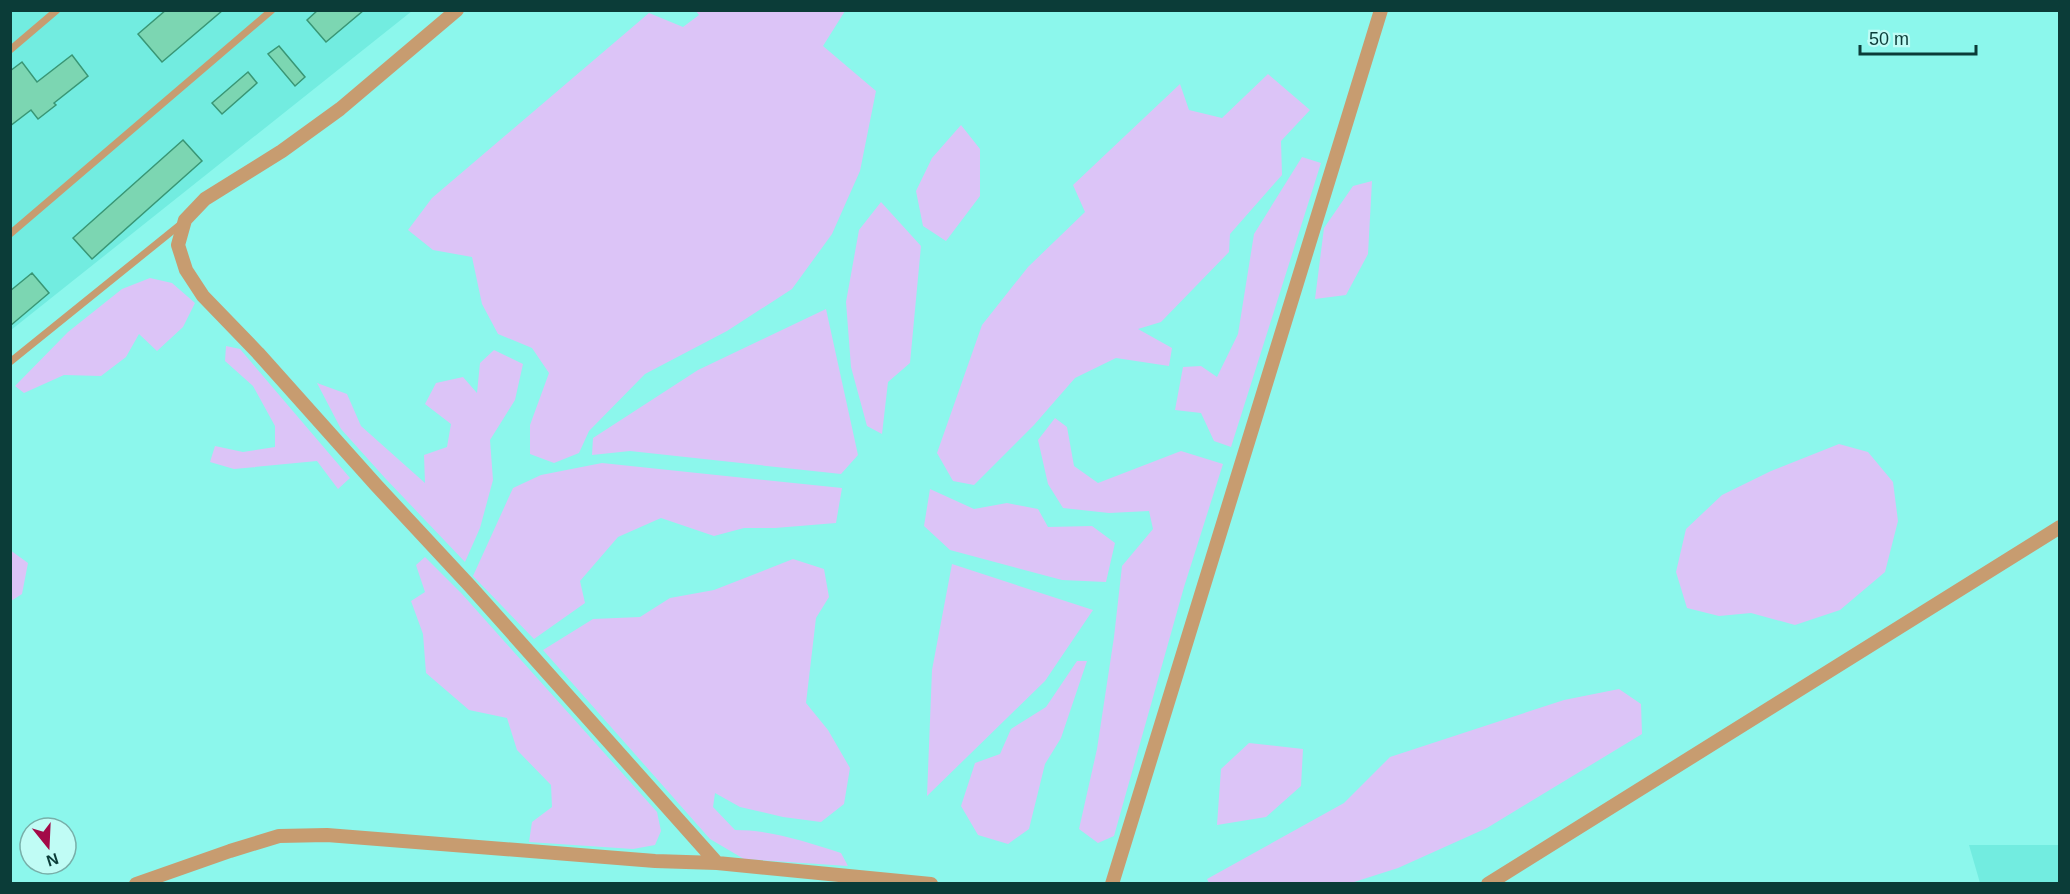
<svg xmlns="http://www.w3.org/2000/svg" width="2070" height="894" font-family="Arial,sans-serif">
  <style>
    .built { fill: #72ece0 }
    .green { fill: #dcc4f7 }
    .building { fill: #7cd6b2; stroke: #399675; stroke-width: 1.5 }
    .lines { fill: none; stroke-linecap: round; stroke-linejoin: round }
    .service { stroke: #c79c70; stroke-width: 7 }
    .minor { stroke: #c79c70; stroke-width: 14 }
  </style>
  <rect width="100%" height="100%" fill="#8cf7ec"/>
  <path class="built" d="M11,11H412L11,330Z
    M1969,845H2059V883H1980Z"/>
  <path class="green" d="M696,11H845L823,46L876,91L860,171L832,234L792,289L727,331L645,374L589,431L579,453L554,463L530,454V425L549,373L532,348L498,334L482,304L472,257L433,250L408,230L432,198L649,13L683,27L699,15Z
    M1268,74L1310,110L1281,141L1282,175L1230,234L1229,252L1161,322L1138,329L1172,348L1169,366L1116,358L1075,378L1034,425L974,485L953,481L937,453L982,325L1028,267L1085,212L1073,185L1180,84L1189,110L1222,118Z
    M961,125L980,149V196L946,241L923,226L916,191L932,158Z
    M1302,157L1321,163L1231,447L1214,441L1201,413L1175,410L1183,367L1201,366L1217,377L1238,334L1254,234Z
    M1372,181L1368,254L1346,295L1315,299L1324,228L1353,186Z
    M881,202L921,246L910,363L888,382L882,434L867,426L851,367L846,302L859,230Z
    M150,278L172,283L195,303L183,327L157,351L139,334L126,357L101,376L64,375L24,393L15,386L68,332L122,289Z
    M826,309L858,455L841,474L630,451L592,455L593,438L698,370Z
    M226,346L240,349L350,478L338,489L317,461L234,469L210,462L215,446L243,452L275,447V426L253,386L225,361Z
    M494,350L523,364L515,400L490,440L493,480L480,528L465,562L385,478L341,429L317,383L347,394L361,426L425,483L424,455L447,447L451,424L425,404L436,383L463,377L477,393L480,363Z
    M1055,418L1067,427L1074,466L1098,483L1181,451L1223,464L1184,587L1114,836L1098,843L1079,829L1097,749L1114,637L1122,566L1153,529L1149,511L1109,513L1063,508L1048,484L1038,440Z
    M1839,444L1868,452L1893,482L1898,521L1885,572L1840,610L1795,625L1751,613L1719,616L1687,608L1676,572L1686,529L1722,495L1771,471Z
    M602,463L842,488L836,523L775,528H744L714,536L661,518L618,537L580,581L585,603L534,639L473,576L513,488L541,475Z
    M930,489L974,509L1007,503L1038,509L1048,527L1092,526L1115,543L1106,582L1062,580L950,550L924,526Z
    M10,550L28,563L22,594L11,601Z
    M425,557L462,594L657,812L661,831L655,845L633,849L529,842L532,822L552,807L551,785L517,750L507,718L469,710L426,673L423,634L411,601L425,592L416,565Z
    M793,559L824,569L829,597L816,618L806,703L828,730L850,768L844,804L821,822L783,817L740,807L715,793L713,807L735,830C771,830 806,842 841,853L848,866L744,859L710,839L543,650L593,619L640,617L670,598L714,590Z
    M952,564L1093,610L1045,681L927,796L932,670Z
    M1077,661H1087L1061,738L1045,764L1029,829L1008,844L978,835L961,806L975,763L1000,754L1011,729L1046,707Z
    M1619,689L1641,704L1642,734L1487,828L1398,868L1351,883H1209L1207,879L1344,803L1390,757L1564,700Z
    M1249,743L1303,749L1301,786L1266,817L1217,825L1221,769Z"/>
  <path class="building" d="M166,10H223L162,62L138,34Z
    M318,10H364L326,42L307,20Z
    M279,46L305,77L295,86L268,54Z
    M72,55L88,76L54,103L56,105L38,119L31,110L10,126V71L22,62L37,82Z
    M248,72L257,83L222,114L212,103Z
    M183,140L202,161L92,259L73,238Z
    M32,273L49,293L10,326V291Z"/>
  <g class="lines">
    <path class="service" d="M10,50L57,10
      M10,234L272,10
      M10,362L181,224"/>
    <path class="minor" d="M457,10L340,109L282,151L205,199L185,220L178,245L186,270L203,296L258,353L376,485L470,586L717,863
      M136,884L230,851L279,836L327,835L655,861L717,863L931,884
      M1112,884L1381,10
      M1488,884L2060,527"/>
  </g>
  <rect width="2070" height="894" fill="none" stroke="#0b3c38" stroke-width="24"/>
  <g transform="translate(48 846) rotate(162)"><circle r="28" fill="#c0fcf5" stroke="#78afa9" stroke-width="1.5"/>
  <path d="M0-4.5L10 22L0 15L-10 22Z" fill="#a30a48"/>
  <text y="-9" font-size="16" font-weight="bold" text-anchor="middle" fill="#0b3c38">N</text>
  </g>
  <path d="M1860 45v9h116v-9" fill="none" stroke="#0b3c38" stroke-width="3"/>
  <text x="1869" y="45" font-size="18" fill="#0b3c38" stroke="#c0fcf5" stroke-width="4.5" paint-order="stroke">50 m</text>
</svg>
